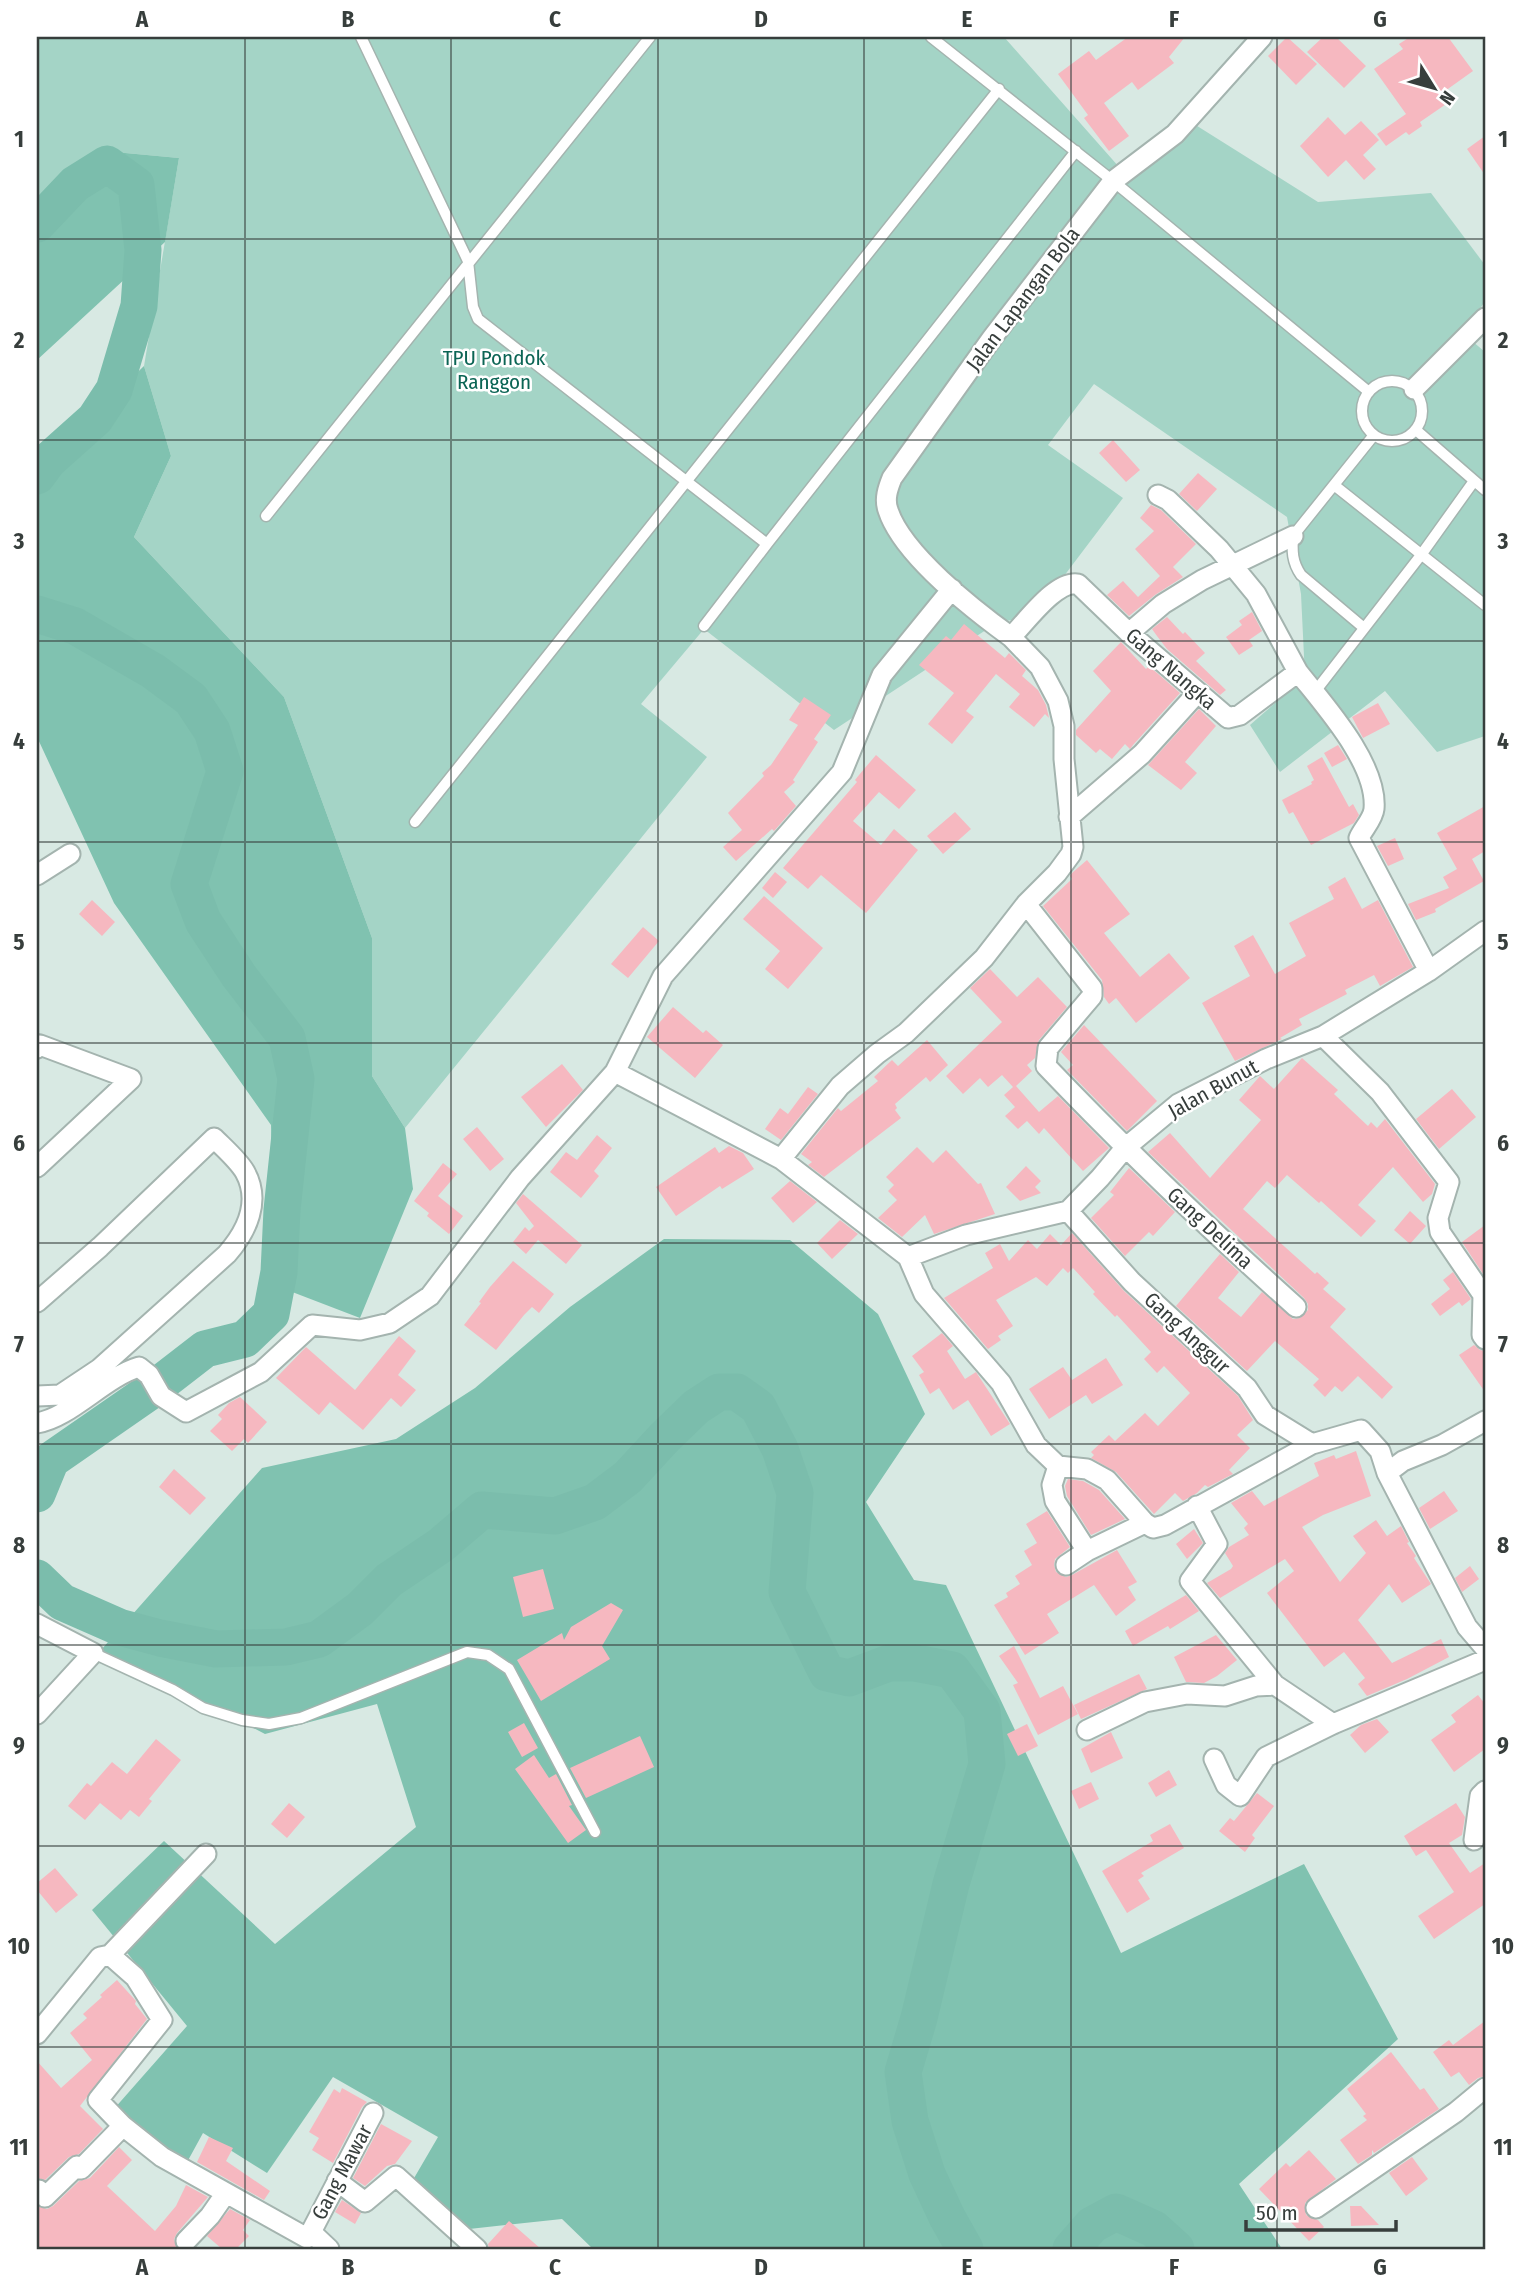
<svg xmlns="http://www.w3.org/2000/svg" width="1522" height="2286" font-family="'Fira Sans Condensed',sans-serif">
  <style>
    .green { fill: #a4d4c6 }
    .forest { fill: #80c2b0 }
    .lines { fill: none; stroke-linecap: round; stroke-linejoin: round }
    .river { stroke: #7bbdac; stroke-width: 37 }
    .building { fill: #f6b8c0 }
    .lane-casing { stroke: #a4b4af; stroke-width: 13 }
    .street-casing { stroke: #a4b4af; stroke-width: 23 }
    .lane { stroke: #fff; stroke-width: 10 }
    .street { stroke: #fff; stroke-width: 19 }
    .grid { fill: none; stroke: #373e3c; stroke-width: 2; stroke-opacity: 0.55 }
    .labels { text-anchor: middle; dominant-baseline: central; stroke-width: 5; stroke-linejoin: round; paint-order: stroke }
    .street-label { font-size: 21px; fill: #373e3c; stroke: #fff }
    .park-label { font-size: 21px; fill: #0c6555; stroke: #fff }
    .neatline { fill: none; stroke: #373e3c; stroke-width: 2.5 }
    .grid-label { font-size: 23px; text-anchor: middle; font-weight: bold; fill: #373e3c }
  </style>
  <rect width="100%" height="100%" fill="#d8e9e3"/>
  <path class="green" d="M37,37H1004L1127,176L1194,124L1318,202L1431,193L1485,265V301L1464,334L1485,352V736L1437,752L1385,691L1280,772L1250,725L1305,677L1301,594L1287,517L1094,384L1048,445L1123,498L1033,617L998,622L834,730L704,629L641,704L707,757L405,1128L372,1076V938L284,697L134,537L171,456L144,366L179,158L104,151L37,199Z"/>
  <path class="forest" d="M104,151L179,158L165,242L37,360V199Z
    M144,366L171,456L134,537L284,697L372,938V1076L405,1128L413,1189L360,1318L274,1285L271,1125L114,903L37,737V469Z
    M664,1239L790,1240L878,1314L925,1414L866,1502L914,1580L946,1585L1121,1953L1304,1864L1398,2039L1239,2184L1282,2249H593L562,2219L460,2230L410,2185L438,2137L333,2077L267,2173L203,2133L180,2175L106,2118L187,2026L92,1910L164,1841L275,1944L416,1827L377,1704L265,1734L101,1650L262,1468L396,1439L475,1388L570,1307Z"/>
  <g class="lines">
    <path class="river" d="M37,224L75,184L107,164L136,185L143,250L139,306L114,390L95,419L48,461L37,476
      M37,614L75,626L153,671L191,699L212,731L225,771L189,884L203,921L239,976L287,1038L296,1079L282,1210L279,1272L271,1314L245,1339L205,1349L152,1390L51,1460L37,1494
      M37,1578L62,1602L119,1627L160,1638L216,1649L286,1647L319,1639L360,1609L389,1580L441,1545L482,1510L555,1516L595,1502L628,1477L664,1438L696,1407L719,1392H737L758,1407L780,1449L795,1493L787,1592L827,1673L849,1678L889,1663H915L952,1670L982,1711L987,1764L951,1884L919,2018L903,2072L910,2121L927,2174L947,2217L965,2249
      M1071,2249L1092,2225L1116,2212L1154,2229L1176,2249"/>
  </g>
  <path class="building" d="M1128,37H1185L1169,57L1174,63L1138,90L1132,82L1104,103L1129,136L1109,151L1084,118L1088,115L1058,74L1089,51L1096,60Z
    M1287,37L1317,64L1296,85L1268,56Z
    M1323,37H1336L1366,66L1344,88L1307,52Z
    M1410,37H1448L1473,71L1445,91L1452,100L1420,122L1422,126L1409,135L1406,132L1386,146L1377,134L1406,114L1374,69L1403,49L1399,44Z
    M1328,117L1345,135L1361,121L1379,140L1363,155L1376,169L1364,180L1346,160L1328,177L1300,146Z
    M1485,136V175L1467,149Z
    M1113,440L1140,470L1126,482L1099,453Z
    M1198,473L1217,489L1197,511L1179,494Z
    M1151,505L1161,510L1196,544L1173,567L1183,577L1155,595L1129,616L1107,595L1123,581L1138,597L1160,576L1135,549L1154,531L1140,518Z
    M1252,612L1262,631L1249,640L1253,646L1239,655L1226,637L1242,625L1239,621Z
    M1167,617L1183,634L1185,632L1205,653L1196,661L1226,690L1220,695L1167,649L1157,636L1152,629Z
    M964,624L1005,658L1009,653L1026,670L1022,676L1038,690L1046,705L1049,718L1045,714L1034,727L1009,707L1020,694L996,674L966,711L974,717L952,744L928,724L954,693L919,665L946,636L951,640Z
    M1121,642L1146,669L1149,666L1180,693L1133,745L1130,749L1125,744L1112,759L1100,749L1096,753L1076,735V730L1111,691L1093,671Z
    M804,697L831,715L814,739L818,742L793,780L795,782L784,792L796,806L774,831L772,829L736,861L723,847L742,830L728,813L764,776L762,773L771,765L798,725L789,720Z
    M1378,703L1390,724L1363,738L1352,717Z
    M1199,709L1216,726L1185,762L1197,773L1181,790L1148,765Z
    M1338,745L1347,759L1332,767L1324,753Z
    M876,755L916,790L899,809L879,792L853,821L881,845L894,829L918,850L866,913L821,875L808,889L783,868L857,782L855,780L859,775Z
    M1322,757L1349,807L1353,804L1359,815L1354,823L1311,845L1293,812L1289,814L1282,800L1312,784L1311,782L1314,780L1307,766Z
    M1485,806V851L1472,859L1484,881L1435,909L1436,912L1416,920L1408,904L1449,888L1443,877L1457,869L1437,833Z
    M955,812L971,829L943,854L927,836Z
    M1395,838L1404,859L1388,866L1377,846Z
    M1087,860L1130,914L1104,933L1140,977L1169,953L1190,978L1136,1023L1116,998L1109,1004L1104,997L1102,980L1043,906L1072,879L1070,876L1072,873Z
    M775,872L787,882L773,898L762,888Z
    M1345,877L1362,909L1378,900L1413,967L1380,986L1374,975L1345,990L1347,994L1299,1019L1302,1025L1280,1038L1282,1039L1235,1061L1202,1003L1250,976L1234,946L1253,935L1275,974L1306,956L1289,923L1334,899L1328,887Z
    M764,896L823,948L788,989L765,969L780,951L743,919Z
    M92,900L115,922L102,936L79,914Z
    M643,927L659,941L628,978L611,964Z
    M990,969L1017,997L1038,977L1067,1007L1039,1040L1035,1058L1027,1065L1032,1071L1016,1086L1039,1112L1058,1096L1109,1148L1083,1171L1044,1128L1039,1134L1027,1121L1018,1129L1005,1116L1015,1107L1004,1095L1013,1087L1002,1075L988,1087L980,1078L963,1094L946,1076L1002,1022L970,988Z
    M673,1007L703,1033L706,1030L723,1045L695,1078L647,1037Z
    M1084,1025L1157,1101L1127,1131L1067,1070L1073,1065L1061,1052Z
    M927,1040L948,1065L930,1082L926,1077L895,1104L897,1108L895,1110L901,1118L824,1177L808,1165L812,1162L801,1154L838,1108L841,1111L878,1081L874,1077L892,1060L898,1066Z
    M1302,1058L1338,1090L1334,1094L1368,1126L1371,1122L1377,1128L1385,1119L1435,1184L1432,1194L1423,1202L1393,1167L1358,1205L1376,1221L1361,1237L1321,1201L1319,1203L1287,1175L1275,1188L1267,1181L1243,1209L1315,1274L1317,1272L1329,1283L1323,1289L1346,1309L1330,1327L1393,1387L1382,1399L1358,1376L1342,1392L1335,1386L1325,1397L1313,1385L1319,1379L1275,1341L1247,1371L1176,1306L1220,1254L1239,1272L1218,1298L1241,1317L1262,1292L1293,1319L1300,1318L1308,1310V1304L1304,1298L1148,1152L1170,1133L1210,1178L1261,1120L1239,1100L1260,1076L1274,1089Z
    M562,1064L583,1090L546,1127L521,1097Z
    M808,1087L818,1094L781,1140L765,1129L780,1108L788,1114Z
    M1452,1089L1476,1117L1439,1149L1416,1119Z
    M477,1127L504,1159L490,1171L463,1139Z
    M597,1135L612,1148L594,1171L599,1176L581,1198L550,1172L566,1152L577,1160Z
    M729,1146L743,1153L754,1169L722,1189L720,1186L676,1216L656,1187L715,1147L719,1153Z
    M917,1147L933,1163L946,1150L978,1184L981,1183L995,1214L934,1234L925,1215L902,1237L878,1218L897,1200L888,1191L894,1185L886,1177Z
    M443,1163L457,1174L438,1196L463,1216L449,1234L427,1216L429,1213L414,1201Z
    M1026,1166L1041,1181L1035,1187L1041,1193L1020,1201L1006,1187Z
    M1129,1168L1175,1212L1153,1236L1149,1232L1125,1256L1091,1218L1114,1195L1110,1192Z
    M790,1181L817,1202L793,1223L771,1198Z
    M523,1194L582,1245L566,1264L538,1240L526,1254L513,1242L525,1227L529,1231L534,1226L516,1203Z
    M1410,1211L1426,1226L1410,1244L1394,1230Z
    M840,1220L858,1234L832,1259L817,1243Z
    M1485,1225V1277L1462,1242Z
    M1072,1233L1124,1291L1238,1396L1253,1420L1237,1435L1250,1448L1229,1470L1233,1474L1208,1487L1205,1485L1197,1493L1183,1501L1175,1493L1154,1514L1116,1472L1091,1458L1094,1455L1091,1452L1109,1435L1115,1441L1145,1413L1158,1426L1190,1393L1164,1366L1157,1373L1144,1359L1151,1352L1117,1315L1115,1317L1093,1294L1095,1292L1073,1268L1068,1273L1063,1268L1047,1286L1036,1277L996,1300L1013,1326L998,1336L1001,1340L988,1349L944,1298L993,1268L985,1253L1000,1244L1009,1261L1028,1240L1037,1249L1050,1234L1061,1245Z
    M513,1261L554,1294L539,1313L532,1307L524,1315L496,1350L464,1325L481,1303L479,1302L490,1287Z
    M1453,1272L1471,1299L1462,1306L1459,1302L1440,1316L1431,1304L1450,1289L1443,1280Z
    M942,1333L953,1346L947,1351L965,1379L976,1372L1010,1424L991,1436L968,1400L953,1410L939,1388L930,1394L919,1375L924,1372L912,1356Z
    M399,1336L416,1351L398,1375L416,1390L401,1407L391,1398L363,1430L330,1402L319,1415L276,1378L306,1347L355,1390Z
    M1474,1345L1480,1350L1485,1351V1392L1459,1355Z
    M1106,1358L1123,1385L1092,1404L1086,1395L1049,1419L1029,1389L1063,1367L1072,1380Z
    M240,1397L267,1422L248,1443L244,1439L232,1451L210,1431L222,1419L218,1415L229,1403Z
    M1356,1451L1371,1496L1323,1515L1302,1527L1340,1582L1366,1553L1353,1536L1376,1520L1387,1536L1401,1526L1409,1542L1407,1543L1416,1556L1414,1558L1431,1584L1402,1603L1389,1584L1358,1620L1392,1663L1441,1639L1449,1657L1407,1679L1367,1696L1358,1684L1365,1678L1344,1652L1324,1667L1267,1593L1294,1571L1285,1559L1220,1598L1207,1583L1231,1569L1233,1566L1225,1553L1229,1547L1249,1535L1244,1528L1248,1524L1231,1503L1252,1491L1264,1506L1319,1476L1314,1463L1334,1455L1336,1459Z
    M174,1469L206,1498L190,1515L159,1487Z
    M1068,1479L1083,1481L1099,1490L1125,1519L1091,1535L1067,1496L1065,1486Z
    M1444,1491L1458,1511L1430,1529L1419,1508Z
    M1047,1511L1070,1547L1055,1559L1054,1565L1056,1572L1066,1577L1072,1575L1117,1550L1137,1582L1128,1587L1136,1600L1116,1616L1094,1585L1047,1614L1059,1633L1025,1655L994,1605L1008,1597L1006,1593L1020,1584L1015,1576L1032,1565L1024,1551L1037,1543L1026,1524Z
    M1194,1529L1203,1543L1187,1559L1176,1544Z
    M1470,1566L1479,1579L1462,1592L1455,1578Z
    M543,1569L554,1609L523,1617L513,1577Z
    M1186,1595L1199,1611L1170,1629L1168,1626L1133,1646L1125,1631Z
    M611,1603L623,1610L602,1646L610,1659L541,1701L517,1660L562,1633L564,1640L571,1627Z
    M1216,1635L1237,1660L1217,1676L1204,1683L1186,1682L1174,1657Z
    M1014,1646L1040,1698L1063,1686L1078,1714L1038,1735L1013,1685L1018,1683L999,1656Z
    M1139,1674L1147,1689L1081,1719L1074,1705Z
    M1478,1695L1485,1704V1749L1454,1772L1431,1740L1456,1722L1451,1715Z
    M1377,1719L1389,1732L1365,1753L1350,1735L1361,1725Z
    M524,1723L538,1748L522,1757L508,1732Z
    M1027,1724L1038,1746L1018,1756L1007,1734Z
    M1111,1732L1123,1758L1091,1773L1081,1749Z
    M640,1736L654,1767L586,1798L570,1768Z
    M156,1739L181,1760L149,1799L152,1801L139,1817L130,1810L121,1820L100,1803L85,1820L68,1806L87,1783L91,1786L112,1762L127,1774Z
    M534,1755L549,1778L556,1774L572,1805L569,1806L586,1830L568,1843L515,1769Z
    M1169,1770L1177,1785L1156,1797L1148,1783Z
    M1091,1782L1099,1799L1079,1809L1071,1791Z
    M1257,1793L1274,1806L1252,1835L1255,1838L1245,1852L1219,1831L1230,1818L1234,1821Z
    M289,1803L305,1817L287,1838L271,1824Z
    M1456,1803L1465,1817L1462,1835L1449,1843L1470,1873L1485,1863V1904L1434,1939L1418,1916L1454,1892L1426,1850L1416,1856L1404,1836Z
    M1170,1824L1184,1848L1141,1873L1144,1876L1138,1880L1150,1899L1127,1913L1102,1871L1153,1841L1150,1835Z
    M55,1868L78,1895L56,1913L37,1890V1883Z
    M117,1980L136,2001L135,2004L147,2019L80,2106L103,2129L79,2154L69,2157L45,2180L37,2178V2061L61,2088L92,2060L70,2033L87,2018L83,2014L102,1997L100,1995Z
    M1485,2021V2076L1478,2078L1469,2085L1459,2072L1451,2077L1433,2052L1449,2040L1453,2045Z
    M1391,2052L1420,2090L1424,2088L1439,2109L1374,2153L1372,2150V2155L1358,2164L1340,2140L1367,2120L1363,2116L1366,2114L1347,2089Z
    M342,2088L367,2102L362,2107L333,2163L312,2150L319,2138L309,2132L334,2089L340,2093Z
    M381,2124L412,2141L395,2164L387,2166L365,2186L353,2178Z
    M209,2137L233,2148L226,2161L270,2191L264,2200L197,2162Z
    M119,2147L132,2160L107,2186L155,2231L176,2206L186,2185L208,2197L177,2233L174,2239L177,2249H37V2206L47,2209L53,2206L79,2181L90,2178Z
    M1309,2150L1336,2179L1305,2203L1306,2215L1318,2220L1324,2227L1309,2241L1259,2189L1286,2163L1290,2167Z
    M1412,2157L1428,2179L1406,2196L1389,2173Z
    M342,2200L361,2213L355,2224L335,2212Z
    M1350,2206H1361L1379,2225L1351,2226Z
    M230,2209L250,2220L243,2230L249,2236L236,2249H222L207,2236Z
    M509,2221L541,2249H489L488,2244Z"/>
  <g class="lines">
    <defs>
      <path id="lane" d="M361,37L468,261L473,307L478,319L767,544L1076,151
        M931,37L1113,181L1369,392
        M1362 411a30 30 0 1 1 60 0a30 30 0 1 1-60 0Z
        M1416,430L1485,490
        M1334,485L1485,605
        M266,516L650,37
        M704,626L767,544
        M1364,628L1301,575C1292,562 1292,551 1293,536L1374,435
        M1314,693L1421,555L1474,481
        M415,822L999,89
        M93,1653L173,1690L203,1708L242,1720L269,1724L301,1718L467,1652L488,1655L509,1669L595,1832"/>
      <path id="street" d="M1262,37L1175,134L1113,181L992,338L892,478C888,488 884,499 888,510C902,554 974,610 1011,637C1027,621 1056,580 1078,584L1129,633L1228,718L1240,715L1298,672C1324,705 1378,764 1374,809C1373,819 1363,829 1359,838L1429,971
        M1414,389L1485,318
        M1158,495L1168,500L1219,549L1256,594L1298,672
        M1129,633L1163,604L1202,580L1293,536
        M1069,817L1142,754L1198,692
        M37,875L70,854
        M1026,904L1092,988V996L1048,1048L1046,1066C1126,1150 1209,1229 1296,1307
        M1323,1036L1380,1092L1449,1182L1438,1218L1440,1232L1483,1295L1482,1335L1485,1339
        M37,1048L40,1045L131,1079L37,1167
        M615,1072L781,1159L908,1257L924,1294L1001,1383L1036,1445L1058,1466L1087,1469L1107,1480L1145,1523L1153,1528L1165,1525L1312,1444L1361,1430L1380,1451L1387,1473L1467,1627L1485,1648
        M781,1159L840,1086L877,1054L906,1033L984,958L1026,904L1057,873L1071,854L1073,847L1064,759V726L1058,701L1040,667L1011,637
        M1068,1211L1132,1282L1247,1388L1265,1415L1312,1444
        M908,1257L966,1235L1068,1211L1100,1178L1125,1148L1178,1104L1266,1059L1323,1036L1429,971L1485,931
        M37,1302L100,1247L214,1138C224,1148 238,1160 245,1172C261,1201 247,1231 227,1254L99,1369L60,1395L37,1396
        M37,1423C70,1418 105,1377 139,1367L149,1375L161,1396L186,1412L261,1372L312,1325L360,1330L390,1323L430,1296L520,1178L615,1072L663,976L842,772L882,675L952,589
        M1058,1466L1052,1485L1055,1501L1087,1551
        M1387,1473L1403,1461L1442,1445L1485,1421
        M1197,1506L1217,1544L1190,1581L1275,1685L1333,1724
        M1066,1565L1087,1551L1145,1523
        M37,1624L93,1653L37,1714
        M1087,1730L1145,1702L1187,1694L1225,1696L1256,1686L1275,1685
        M1214,1759L1226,1785L1240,1796L1266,1757L1333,1724L1485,1660
        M1474,1840L1480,1796L1485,1791
        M110,1955L135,1977L162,2020L98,2100L123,2126L162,2157L307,2238L311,2232
        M110,1955L206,1854
        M37,2034L100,1957L110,1955
        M337,2181L365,2202L396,2176L477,2249
        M37,2192L39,2190L45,2197L77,2166L81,2169L123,2126
        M1316,2208L1456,2112L1485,2088
        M311,2232L373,2113
        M311,2232L329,2249
        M186,2241L210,2216L226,2193"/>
    </defs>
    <use href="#lane" class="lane-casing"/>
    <use href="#street" class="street-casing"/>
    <use href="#lane" class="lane"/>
    <use href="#street" class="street"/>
  </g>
  <path class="grid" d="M245,37V2249M451,37V2249M658,37V2249M864,37V2249M1071,37V2249M1277,37V2249M37,239H1485M37,440H1485M37,641H1485M37,842H1485M37,1043H1485M37,1243H1485M37,1444H1485M37,1645H1485M37,1846H1485M37,2047H1485"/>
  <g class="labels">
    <g class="street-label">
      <text transform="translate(1023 299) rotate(-53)">Jalan Lapangan Bola</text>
      <text transform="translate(1171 669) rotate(41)">Gang Nangka</text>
      <text transform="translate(1213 1089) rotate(-29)">Jalan Bunut</text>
      <text transform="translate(1210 1228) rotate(43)">Gang Delima</text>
      <text transform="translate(1187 1333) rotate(43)">Gang Anggur</text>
      <text transform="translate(342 2172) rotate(-62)">Gang Mawar</text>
    </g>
    <g class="park-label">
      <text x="494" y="358">TPU Pondok<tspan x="494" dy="24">Ranggon</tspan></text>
    </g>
  </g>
  <rect width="1522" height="2286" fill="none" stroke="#ffffff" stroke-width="77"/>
  <g transform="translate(1434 88) rotate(127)" stroke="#ffffff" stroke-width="5" paint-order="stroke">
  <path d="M0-5L12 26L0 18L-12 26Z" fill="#373e3c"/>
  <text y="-10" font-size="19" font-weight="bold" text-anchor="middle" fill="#373e3c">N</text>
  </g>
  <path d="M1246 2220v10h150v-10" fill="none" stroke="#373e3c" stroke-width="3.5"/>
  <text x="1256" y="2220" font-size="21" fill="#373e3c" stroke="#ffffff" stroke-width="5" paint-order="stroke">50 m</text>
  <rect x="38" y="38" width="1446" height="2210" class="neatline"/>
  <g class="grid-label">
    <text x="142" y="27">A</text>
    <text x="348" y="27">B</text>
    <text x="555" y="27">C</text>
    <text x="761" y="27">D</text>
    <text x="967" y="27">E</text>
    <text x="1174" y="27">F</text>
    <text x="1380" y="27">G</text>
    <text x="19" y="147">1</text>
    <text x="1503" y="147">1</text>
    <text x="19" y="348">2</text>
    <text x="1503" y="348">2</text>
    <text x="19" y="549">3</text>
    <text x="1503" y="549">3</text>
    <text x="19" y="749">4</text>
    <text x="1503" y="749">4</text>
    <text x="19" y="950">5</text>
    <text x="1503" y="950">5</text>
    <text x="19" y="1151">6</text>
    <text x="1503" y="1151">6</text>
    <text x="19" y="1352">7</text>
    <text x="1503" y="1352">7</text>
    <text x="19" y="1553">8</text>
    <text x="1503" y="1553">8</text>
    <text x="19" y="1753">9</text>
    <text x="1503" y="1753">9</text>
    <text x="19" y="1954">10</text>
    <text x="1503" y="1954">10</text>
    <text x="19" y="2155">11</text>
    <text x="1503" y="2155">11</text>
    <text x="142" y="2275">A</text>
    <text x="348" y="2275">B</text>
    <text x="555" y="2275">C</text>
    <text x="761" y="2275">D</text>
    <text x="967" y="2275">E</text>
    <text x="1174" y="2275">F</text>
    <text x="1380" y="2275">G</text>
  </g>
</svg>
